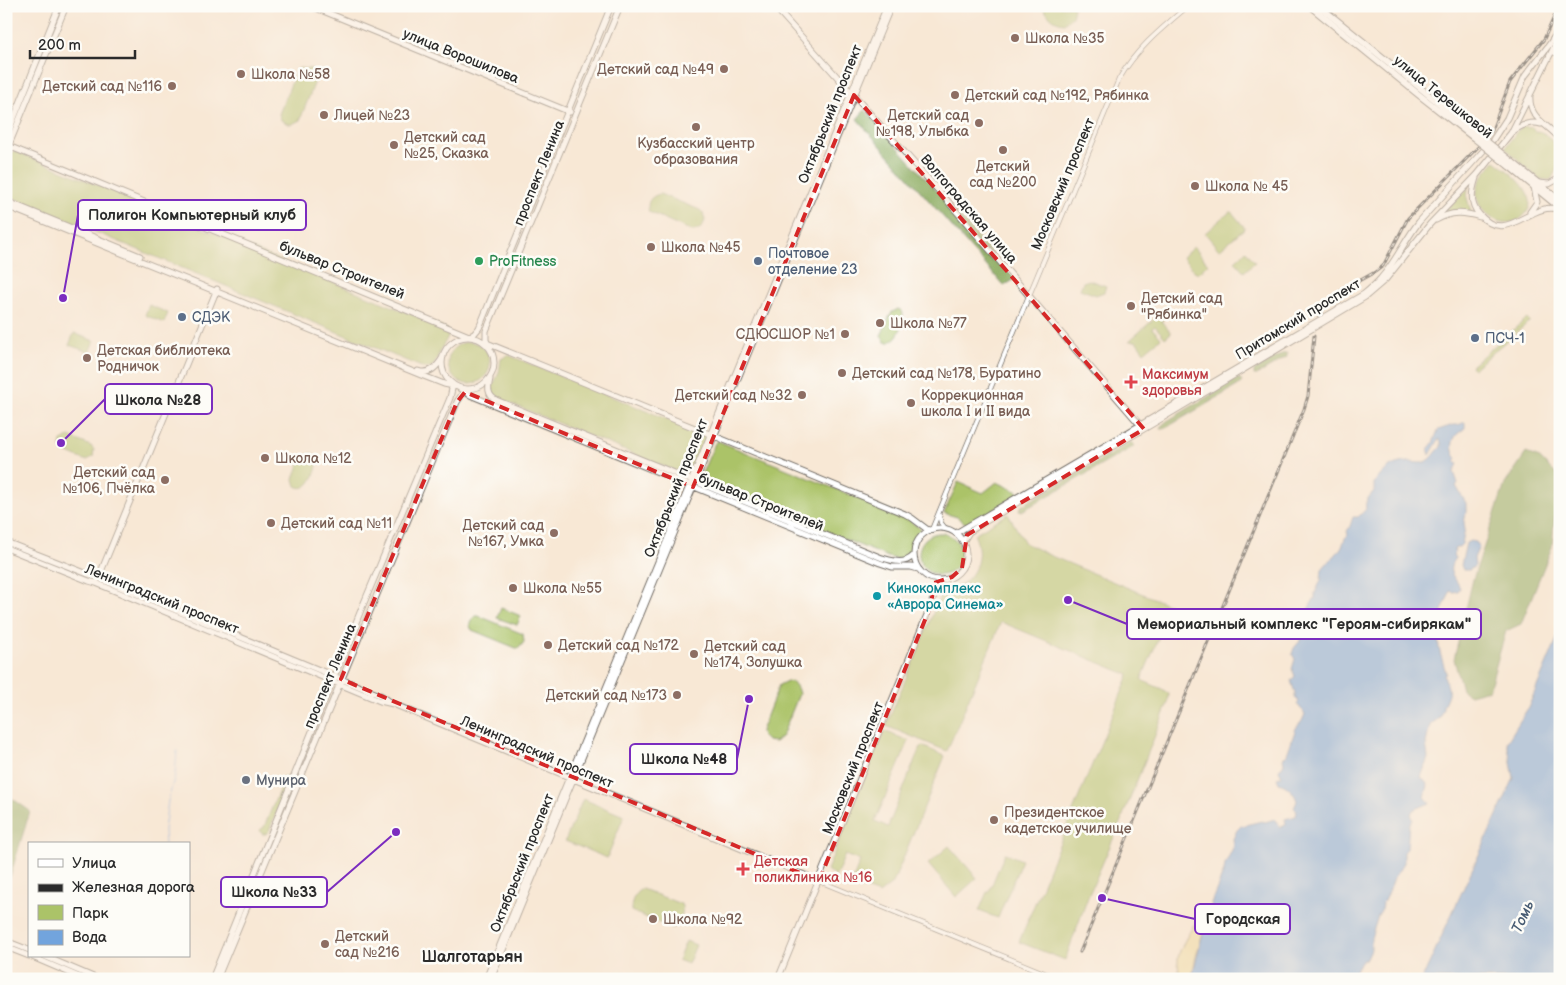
<svg xmlns="http://www.w3.org/2000/svg" width="1566" height="985" font-family="'Balsamiq Sans',sans-serif">
  <style>
    .green { fill: #abc368; stroke: #6b774a }
    .forest { fill: #88a95c; stroke: #5a6a44 }
    .sand { fill: #eeda9e; stroke: #8c8264 }
    .water { fill: #72a4dd; stroke: #4e6884 }
    .lines { fill: none; stroke-linecap: round; stroke-linejoin: round }
    .stream { stroke: #72a4dd; stroke-width: 1 }
    .street-casing { stroke: #736d66; stroke-width: 5.5 }
    .secondary-casing { stroke: #736d66; stroke-width: 7 }
    .primary-casing { stroke: #736d66; stroke-width: 8 }
    .street { stroke: #fff; stroke-width: 4 }
    .secondary { stroke: #fff; stroke-width: 5 }
    .primary { stroke: #fff; stroke-width: 5.5 }
    .rail-casing { stroke: #2b2b2b; stroke-width: 3 }
    .rail { stroke: #fdfcf7; stroke-width: 1; stroke-dasharray: 4; stroke-linecap: butt }
    .primary-bridge-casing { stroke: #736d66; stroke-width: 8; stroke-linecap: butt }
    .primary-bridge { stroke: #fff; stroke-width: 5.5 }
    .marked { fill: none; stroke: #d62828; stroke-width: 4; stroke-dasharray: 10 6; stroke-linejoin: round }
    .education-dot { fill: #8d6e63; stroke: #fdfcf7; stroke-width: 2 }
    .leisure-dot { fill: #2e9e5b; stroke: #fdfcf7; stroke-width: 2 }
    .service-dot { fill: #5c6f8a; stroke: #fdfcf7; stroke-width: 2 }
    .health-dot { fill: #e0444e; stroke: #fdfcf7; stroke-width: 2 }
    .culture-dot { fill: #0f9aa8; stroke: #fdfcf7; stroke-width: 2 }
    .worship-dot { fill: #6b7280; stroke: #fdfcf7; stroke-width: 2 }
    .labels { text-anchor: middle; dominant-baseline: central; stroke-width: 5; stroke-linejoin: round; paint-order: stroke }
    .education-label { font-size: 14px; fill: #785e54; stroke: #fdfcf7; text-anchor: start }
    .street-label { font-size: 14px; fill: #2b2b2b; stroke: #fdfcf7 }
    .service-label { font-size: 14px; fill: #4e5e75; stroke: #fdfcf7; text-anchor: start }
    .leisure-label { font-size: 14px; fill: #27864d; stroke: #fdfcf7; text-anchor: start }
    .health-label { font-size: 14px; fill: #be3a42; stroke: #fdfcf7; text-anchor: start }
    .culture-label { font-size: 14px; fill: #0d838f; stroke: #fdfcf7; text-anchor: start }
    .worship-label { font-size: 14px; fill: #5b616d; stroke: #fdfcf7; text-anchor: start }
    .water-label { font-size: 15px; font-style: italic; fill: #475b72; stroke: #fdfcf7 }
    .quarter-label { font-size: 16px; font-weight: bold; fill: #2b2b2b; stroke: #fdfcf7 }
    .leader { fill: none; stroke: #7b2cbf; stroke-width: 2 }
    .callout-dot { fill: #7b2cbf; stroke: #fdfcf7; stroke-width: 2 }
    .callout { fill: #fdfcf7; stroke: #7b2cbf; stroke-width: 2 }
    .callout-label { font-size: 15px; text-anchor: middle; font-weight: bold; fill: #2b2b2b }
  </style>
  <rect width="100%" height="100%" fill="#fdfcf7"/>
  <filter id="ink" filterUnits="userSpaceOnUse"><feTurbulence type="fractalNoise" baseFrequency=".02" numOctaves="2"/><feDisplacementMap in="SourceGraphic" scale="10" xChannelSelector="R" yChannelSelector="G"/><feConvolveMatrix kernelMatrix="1 2 1 2 8 2 1 2 1" color-interpolation-filters="sRGB"/></filter>
  <filter id="wash" filterUnits="userSpaceOnUse"><feTurbulence type="fractalNoise" baseFrequency=".0096" numOctaves="4" result="noise"/><feDisplacementMap in="SourceGraphic" scale="20" xChannelSelector="R" yChannelSelector="G"/><feGaussianBlur stdDeviation="1.12" result="paint"/><feColorMatrix in="noise" values="0 0 0 0 0 0 0 0 0 0 0 0 0 0 0 0 0 1.4 0 .05"/><feComposite in="paint" operator="in"/></filter>
  <g filter="url(#wash)">
    <rect width="100%" height="100%" fill="#f8e8d5"/>
    <path class="green" d="M1041,6H1073L1074,8L1072,17L1064,23C1052,22 1048,14 1041,6Z
      M299,68L312,69L315,73L316,79L300,120L292,124H288L281,120L279,114L296,71Z
      M1526,126L1528,128L1532,127L1536,131C1551,132 1560,151 1558,165C1557,170 1553,176 1551,180L1539,179L1505,148L1518,130Z
      M15,151L447,329L449,334C447,340 444,343 441,349C437,356 437,362 431,368H424L6,195V159L9,153Z
      M1495,161C1508,171 1523,181 1529,197C1531,202 1530,207 1527,212C1508,239 1463,209 1481,179C1485,172 1490,167 1495,161Z
      M1468,188L1467,198L1471,212L1454,211L1441,215Z
      M660,194L700,210L703,213L705,220C703,227 700,231 692,231L649,212C646,203 650,196 660,194Z
      M1231,211L1245,228L1219,250L1205,233Z
      M1194,247L1208,264L1197,274L1182,257Z
      M1246,251L1255,262L1244,272L1235,261Z
      M1089,280L1106,286L1104,292L1096,295L1080,289L1083,282Z
      M149,305L168,313L164,323L145,315Z
      M898,309L902,311C906,321 897,345 885,342L881,336L891,313Z
      M1163,311L1167,316L1161,321L1171,333L1165,338L1155,326L1152,328L1161,338L1144,352L1136,341H1129Z
      M1527,318L1530,321L1473,369L1471,366Z
      M74,333L94,341L89,352L69,345Z
      M448 363a21 21 0 1 1 42 0a21 21 0 1 1-42 0Z
      M508,355L704,434L706,440L693,471L690,474L685,475L497,398C488,390 494,384 498,375C500,370 500,364 501,359Z
      M69,437L91,446L94,450L93,457L87,460H84L63,451L60,446L61,441Z
      M718,441L905,517L921,529L914,539L909,555L906,559H896L888,557L705,482L702,478V473L715,443Z
      M312,453L317,456C320,466 310,495 296,486L294,479C298,470 300,454 312,453Z
      M958,482L983,493L997,482L1018,492L1019,495L968,525L957,517L944,513Z
      M1008,514L1025,543L1051,556L1172,606L1141,680L1162,689L1169,694L1168,703L1120,823L1088,897L1065,960L1019,942L1129,675L1001,622L947,751L886,726L942,592C970,588 987,561 974,534Z
      M919 554a21 21 0 1 1 42 0a21 21 0 1 1-42 0Z
      M501,608L521,616L517,625L497,618Z
      M476,616H479L523,634L524,642L519,648H516L472,630C468,624 470,619 476,616Z
      M787,681C795,682 797,686 799,694L782,736L775,742L767,741L762,736L761,731L779,685Z
      M884,731L909,741L875,821L888,827L919,750L922,746L945,756L893,883L879,894L851,884L860,861L845,855L836,876H834L827,870Z
      M285,776L288,778L289,782L269,831L266,834H262L260,830L264,827L283,781L282,780V777Z
      M583,799L624,816L607,858L565,841Z
      M949,846L977,878L956,897L928,864Z
      M1005,853L1022,860L998,918L979,911L987,892H989Z
      M642,889L681,904C685,912 680,921 674,928H671L631,911C631,902 634,892 642,889Z
      M686,941L696,945L688,964L678,960Z"/>
    <path class="forest" d="M865,110L1015,279L1004,286L857,119Z
      M1287,353V357L1257,375H1254V371L1282,354Z
      M1239,378L1242,382L1239,385L1164,429H1160L1161,426L1167,421Z
      M1132,442L1134,444L1133,447L1022,511L1019,510V509L1021,506Z
      M1526,453L1540,458L1558,476L1552,547L1521,624L1506,631L1489,690L1470,695L1462,690L1454,659L1473,579L1505,484Z
      M6,794L30,811L9,880L6,882Z"/>
    <path class="sand" d="M1202,910L1210,912C1205,925 1191,967 1193,979H1180C1180,972 1177,965 1178,958C1181,943 1195,925 1202,910Z"/>
    <path class="water" d="M1465,422V428C1462,431 1456,434 1455,437C1451,444 1452,454 1457,458L1455,461L1458,464L1454,472L1458,483L1456,486L1466,503V513L1464,523L1465,528L1462,544L1459,547L1454,549L1455,553L1453,555L1455,558C1445,574 1455,575 1460,588L1458,591L1454,592L1450,591C1448,600 1442,607 1440,617L1441,619L1438,629L1440,631C1435,645 1443,660 1446,673L1444,676C1450,691 1450,691 1443,706V709L1439,718L1430,725L1426,743L1428,758L1421,777L1428,785L1425,797L1430,803L1413,810L1411,814L1413,819L1409,825L1407,849L1404,852V863L1395,876L1386,899L1382,903L1381,911L1378,916L1371,938V949L1366,960H1363L1355,970L1352,979H1193V973L1203,933L1212,907L1211,903L1224,871L1225,864L1234,846L1233,839L1237,830L1241,826L1262,821L1265,822L1275,819L1280,827L1286,825L1285,819L1296,816L1297,810L1294,808L1297,801C1295,793 1287,785 1279,783L1277,778L1282,776L1279,770L1280,768L1282,767L1284,763L1283,758L1287,754L1296,728L1302,721L1305,714L1297,704L1299,701L1295,698V693L1291,681L1295,676L1292,669L1295,659L1292,654L1294,648L1300,641V637L1303,632V627L1305,623L1303,620L1311,604L1315,598V593L1321,580L1322,569C1330,559 1342,552 1345,538L1348,535L1347,531C1351,526 1351,522 1353,517H1358L1366,509C1364,501 1369,497 1374,491V483C1385,470 1391,462 1409,462C1414,462 1420,464 1425,462C1433,459 1435,452 1441,447V442L1439,439L1430,455L1428,449L1433,443L1438,430L1453,425H1458Z
      M1470,541L1475,542L1479,547L1474,558L1475,566L1469,570H1463L1461,565L1466,543Z
      M1560,632V979H1422L1514,778L1507,742L1528,708Z"/>
    <g class="lines">
      <path class="stream" d="M165,844L164,830L168,801L175,775L177,751"/>
    </g>
  </g>
  <g filter="url(#ink)">
    <g class="lines">
      <defs>
        <path id="street" d="M1552,52L1560,55
          M939,515L941,523L945,528
          M932,529L1119,79C1136,49 1162,28 1188,6
          M819,881L1059,979"/>
        <path id="secondary" d="M311,6L570,112
          M774,6L939,191L1142,427
          M1530,94C1528,119 1547,123 1560,139
          M1512,132C1521,125 1530,121 1541,124
          M6,138L59,6
          M6,145L474,338
          M6,152L66,6
          M1476,178C1472,190 1469,203 1479,214C1507,247 1531,199 1560,210
          M1539,183L1549,184L1560,178
          M1560,183V190
          M6,201L140,256
          M6,206L421,375L444,384L458,387
          M1530,212L1537,202L1534,187
          M1436,220C1452,211 1464,212 1480,217
          M469,336L474,334L479,328L611,6
          M442 363a26 26 0 1 1 52 0a26 26 0 1 1-52 0Z
          M482,341L905,514L912,518L928,530
          M490,348L486,340V331L620,6
          M418,371C430,375 437,367 443,357
          M490,379C488,387 487,395 496,400L882,558C893,561 904,565 913,556
          M459,388L470,395L880,563L892,567H911L918,569
          M914 554a26 26 0 1 1 52 0a26 26 0 1 1-52 0Z
          M956,533L1364,294C1370,289 1376,284 1381,278C1396,261 1405,240 1419,222L1492,141L1507,118L1525,76L1549,45L1560,28
          M6,542L98,578L341,679L382,696L389,701
          M963,542L969,532L981,524L1154,423L1365,297L1386,279L1430,224L1477,175L1511,133L1560,35
          M6,548L89,581L96,583L380,701L393,704L819,881
          M98,579L217,289
          M6,941L29,950
          M6,947L29,956
          M30,956L84,979
          M44,956L98,979
          M212,979L361,610L450,398L452,389L448,380
          M217,979L457,402L463,393L471,389
          M486,979L887,6
          M491,979L891,6
          M778,979L931,605L937,587L943,580"/>
        <path id="primary" d="M1310,6L1418,94L1473,137
          M1319,6L1476,133
          M1512,162L1560,201
          M1509,166L1560,208"/>
      </defs>
      <use href="#street" class="street-casing"/>
      <use href="#secondary" class="secondary-casing"/>
      <use href="#primary" class="primary-casing"/>
      <use href="#street" class="street"/>
      <use href="#secondary" class="secondary"/>
      <use href="#primary" class="primary"/>
      <defs>
        <path id="rail" d="M1320,315L1326,305L1339,292L1375,272L1383,266L1408,218L1482,143L1492,130L1510,82L1544,39L1559,6
          M1080,952L1304,409L1308,396L1314,336"/>
      </defs>
      <use href="#rail" class="rail-casing"/>
      <use href="#rail" class="rail"/>
      <defs>
        <path id="primary-bridge" d="M1476,133L1512,162
          M1473,137L1509,166"/>
      </defs>
      <use href="#primary-bridge" class="primary-bridge-casing"/>
      <use href="#primary-bridge" class="primary-bridge"/>
    </g>
  </g>
  <path d="M0 0H1566V985H0ZM854,95L1144,429L967,535L962,568L952,577L934,583L931,605L819,881L341,679L457,402L465,392L693,487Z" fill="#f8e8d5" fill-opacity=".55" fill-rule="evenodd"/>
  <path class="marked" d="M854,95L1144,429L967,535L962,568L952,577L934,583L931,605L819,881L341,679L457,402L465,392L693,487Z"/>
  <g class="education-dot">
    <circle cx="1015" cy="38" r="5"/>
    <circle cx="724" cy="69" r="5"/>
    <circle cx="241" cy="74" r="5"/>
    <circle cx="172" cy="86" r="5"/>
    <circle cx="955" cy="95" r="5"/>
    <circle cx="324" cy="115" r="5"/>
    <circle cx="979" cy="123" r="5"/>
    <circle cx="696" cy="127" r="5"/>
    <circle cx="394" cy="145" r="5"/>
    <circle cx="1003" cy="150" r="5"/>
    <circle cx="1195" cy="186" r="5"/>
    <circle cx="651" cy="247" r="5"/>
    <circle cx="1131" cy="306" r="5"/>
    <circle cx="880" cy="323" r="5"/>
    <circle cx="845" cy="334" r="5"/>
    <circle cx="87" cy="358" r="5"/>
    <circle cx="842" cy="373" r="5"/>
    <circle cx="802" cy="395" r="5"/>
    <circle cx="911" cy="403" r="5"/>
    <circle cx="265" cy="458" r="5"/>
    <circle cx="165" cy="480" r="5"/>
    <circle cx="271" cy="523" r="5"/>
    <circle cx="554" cy="533" r="5"/>
    <circle cx="513" cy="588" r="5"/>
    <circle cx="548" cy="645" r="5"/>
    <circle cx="694" cy="654" r="5"/>
    <circle cx="677" cy="695" r="5"/>
    <circle cx="994" cy="820" r="5"/>
    <circle cx="653" cy="919" r="5"/>
    <circle cx="325" cy="944" r="5"/>
  </g>
  <circle class="leisure-dot" cx="479" cy="261" r="5"/>
  <g class="service-dot">
    <circle cx="758" cy="261" r="5"/>
    <circle cx="182" cy="317" r="5"/>
    <circle cx="1475" cy="338" r="5"/>
  </g>
  <g class="health-dot">
    <path d="M1128.5 374.5h5v5h5v5h-5v5h-5v-5h-5v-5h5z"/>
    <path d="M740.5 861.5h5v5h5v5h-5v5h-5v-5h-5v-5h5z"/>
  </g>
  <circle class="culture-dot" cx="877" cy="596" r="5"/>
  <circle class="worship-dot" cx="246" cy="780" r="5"/>
  <g class="labels">
    <g class="education-label">
      <text x="1025" y="38">Школа №35</text>
      <text x="714" y="69" text-anchor="end">Детский сад №49</text>
      <text x="251" y="74">Школа №58</text>
      <text x="162" y="86" text-anchor="end">Детский сад №116</text>
      <text x="965" y="95">Детский сад №192, Рябинка</text>
      <text x="334" y="115">Лицей №23</text>
      <text x="969" y="115" text-anchor="end">Детский сад<tspan x="969" dy="16">№198, Улыбка</tspan></text>
      <text x="404" y="137">Детский сад<tspan x="404" dy="16">№25, Сказка</tspan></text>
      <text x="696" y="143" text-anchor="middle">Кузбасский центр<tspan x="696" dy="16">образования</tspan></text>
      <text x="1003" y="166" text-anchor="middle">Детский<tspan x="1003" dy="16">сад №200</tspan></text>
      <text x="1205" y="186">Школа № 45</text>
      <text x="661" y="247">Школа №45</text>
      <text x="1141" y="298">Детский сад<tspan x="1141" dy="16">"Рябинка"</tspan></text>
      <text x="890" y="323">Школа №77</text>
      <text x="835" y="334" text-anchor="end">СДЮСШОР №1</text>
      <text x="97" y="350">Детская библиотека<tspan x="97" dy="16">Родничок</tspan></text>
      <text x="852" y="373">Детский сад №178, Буратино</text>
      <text x="792" y="395" text-anchor="end">Детский сад №32</text>
      <text x="921" y="395">Коррекционная<tspan x="921" dy="16">школа I и II вида</tspan></text>
      <text x="275" y="458">Школа №12</text>
      <text x="155" y="472" text-anchor="end">Детский сад<tspan x="155" dy="16">№106, Пчёлка</tspan></text>
      <text x="281" y="523">Детский сад №11</text>
      <text x="544" y="525" text-anchor="end">Детский сад<tspan x="544" dy="16">№167, Умка</tspan></text>
      <text x="523" y="588">Школа №55</text>
      <text x="558" y="645">Детский сад №172</text>
      <text x="704" y="646">Детский сад<tspan x="704" dy="16">№174, Золушка</tspan></text>
      <text x="667" y="695" text-anchor="end">Детский сад №173</text>
      <text x="1004" y="812">Президентское<tspan x="1004" dy="16">кадетское училище</tspan></text>
      <text x="663" y="919">Школа №92</text>
      <text x="335" y="936">Детский<tspan x="335" dy="16">сад №216</tspan></text>
    </g>
    <g class="street-label">
      <text transform="translate(461 56) rotate(22)">улица Ворошилова</text>
      <text transform="translate(1443 97) rotate(39)">улица Терешковой</text>
      <text transform="translate(830 114) rotate(-68)">Октябрьский проспект</text>
      <text transform="translate(539 173) rotate(-68)">проспект Ленина</text>
      <text transform="translate(1063 184) rotate(-67)">Московский проспект</text>
      <text transform="translate(969 209) rotate(49)">Волгоградская улица</text>
      <text transform="translate(342 270) rotate(22)">бульвар Строителей</text>
      <text transform="translate(1298 319) rotate(-31)">Притомский проспект</text>
      <text transform="translate(676 488) rotate(-68)">Октябрьский проспект</text>
      <text transform="translate(761 502) rotate(22)">бульвар Строителей</text>
      <text transform="translate(162 599) rotate(22)">Ленинградский проспект</text>
      <text transform="translate(330 676) rotate(-67)">проспект Ленина</text>
      <text transform="translate(537 752) rotate(23)">Ленинградский проспект</text>
      <text transform="translate(853 768) rotate(-68)">Московский проспект</text>
      <text transform="translate(522 863) rotate(-68)">Октябрьский проспект</text>
    </g>
    <g class="service-label">
      <text x="768" y="253">Почтовое<tspan x="768" dy="16">отделение 23</tspan></text>
      <text x="192" y="317">СДЭК</text>
      <text x="1485" y="338">ПСЧ-1</text>
    </g>
    <g class="leisure-label">
      <text x="489" y="261">ProFitness</text>
    </g>
    <g class="health-label">
      <text x="1142" y="374">Максимум<tspan x="1142" dy="16">здоровья</tspan></text>
      <text x="754" y="861">Детская<tspan x="754" dy="16">поликлиника №16</tspan></text>
    </g>
    <g class="culture-label">
      <text x="887" y="588">Кинокомплекс<tspan x="887" dy="16">«Аврора Синема»</tspan></text>
    </g>
    <g class="worship-label">
      <text x="256" y="780">Мунира</text>
    </g>
    <g class="water-label">
      <text transform="translate(1523 917) rotate(-66)">Томь</text>
    </g>
    <g class="quarter-label">
      <text x="472" y="957">Шалготарьян</text>
    </g>
  </g>
  <path class="leader" d="M63 298L78 215M61 443L105 399M1068 600L1127 624M749 699L737 759M396 832L327 892M1102 898L1195 919"/>
  <g class="callout-dot">
    <circle cx="63" cy="298" r="5"/>
    <circle cx="61" cy="443" r="5"/>
    <circle cx="1068" cy="600" r="5"/>
    <circle cx="749" cy="699" r="5"/>
    <circle cx="396" cy="832" r="5"/>
    <circle cx="1102" cy="898" r="5"/>
  </g>
  <g class="callout">
    <rect x="78" y="200" width="228" height="30" rx="5"/>
    <rect x="105" y="384" width="107" height="30" rx="5"/>
    <rect x="1127" y="609" width="354" height="30" rx="5"/>
    <rect x="630" y="744" width="107" height="30" rx="5"/>
    <rect x="221" y="877" width="106" height="30" rx="5"/>
    <rect x="1195" y="904" width="95" height="30" rx="5"/>
  </g>
  <g class="callout-label">
    <text x="192" y="220">Полигон Компьютерный клуб</text>
    <text x="158" y="405">Школа №28</text>
    <text x="1304" y="629">Мемориальный комплекс "Героям-сибирякам"</text>
    <text x="684" y="764">Школа №48</text>
    <text x="274" y="897">Школа №33</text>
    <text x="1243" y="924">Городская</text>
  </g>
  <rect width="1566" height="985" fill="none" stroke="#fdfcf7" stroke-width="25"/>
  <rect x="28" y="842" width="162" height="115" fill="#fdfcf7" stroke="#a9a8a5"/>
  <rect x="38" y="859" width="25" height="8" fill="#ffffff" stroke="#a9a8a5"/>
  <text x="72" y="868" font-size="15" fill="#2b2b2b">Улица</text>
  <rect x="38" y="884" width="25" height="8" fill="#2b2b2b" stroke="#a9a8a5"/>
  <text x="72" y="892" font-size="15" fill="#2b2b2b">Железная дорога</text>
  <rect x="38" y="905" width="25" height="15" fill="#abc368" stroke="#a9a8a5"/>
  <text x="72" y="918" font-size="15" fill="#2b2b2b">Парк</text>
  <rect x="38" y="930" width="25" height="15" fill="#72a4dd" stroke="#a9a8a5"/>
  <text x="72" y="942" font-size="15" fill="#2b2b2b">Вода</text>
  <path d="M30 50v8h105v-8" fill="none" stroke="#2b2b2b" stroke-width="2.5"/>
  <text x="38" y="50" font-size="15" fill="#2b2b2b" stroke="#fdfcf7" stroke-width="4" paint-order="stroke">200 m</text>
</svg>
